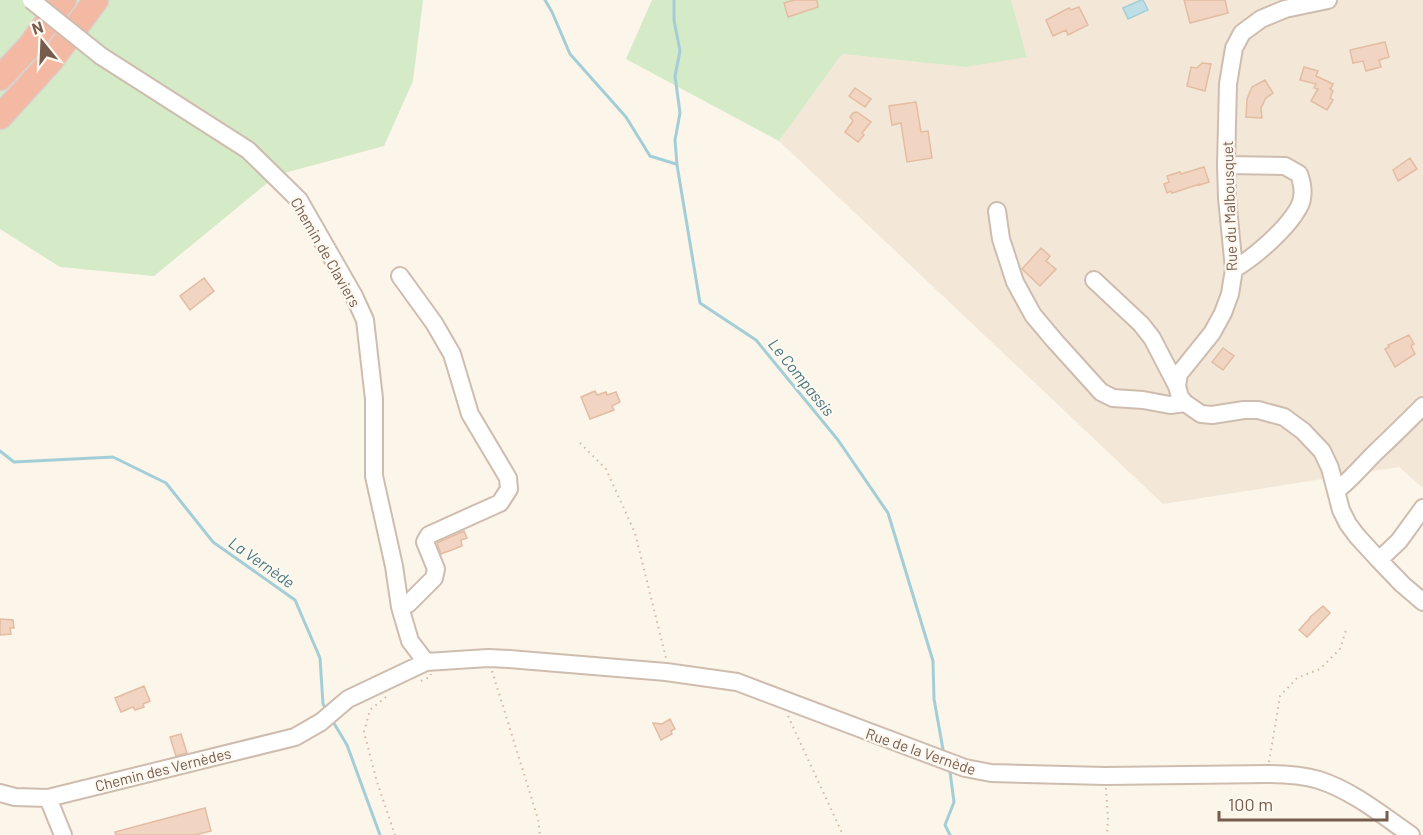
<svg xmlns="http://www.w3.org/2000/svg" width="1423" height="835" font-family="Barlow,sans-serif">
  <style>
    .residential { fill: #f3e7d8 }
    .green { fill: #d5eac7 }
    .water { fill: #bedfe5; stroke: #a4ced7; stroke-width: 1.5 }
    .lines { fill: none; stroke-linecap: round; stroke-linejoin: round }
    .stream { stroke: #a4ced7; stroke-width: 3 }
    .building { fill: #f1d5c2; stroke: #e3bca2; stroke-width: 1.5 }
    .minor-casing { stroke: #cebdaf; stroke-width: 20 }
    .highway-casing { stroke: #d9d1cd; stroke-width: 27 }
    .path { stroke: #d6b8a4; stroke-width: 2; stroke-dasharray: 1.5 4.5; stroke-linecap: butt }
    .minor { stroke: #fff; stroke-width: 16 }
    .highway { stroke: #f4b9a3; stroke-width: 24 }
    .minor-bridge-casing { stroke: #cebdaf; stroke-width: 20; stroke-linecap: butt }
    .minor-bridge { stroke: #fff; stroke-width: 16 }
    .labels { text-anchor: middle; dominant-baseline: central; stroke-width: 4.5; stroke-linejoin: round; paint-order: stroke }
    .street-label { font-size: 15px; fill: #765c4d; stroke: #fef9f0 }
    .water-label { font-size: 16px; font-style: italic; fill: #447781; stroke: #fef9f0 }
  </style>
  <rect width="100%" height="100%" fill="#fcf5e9"/>
  <path class="residential" d="M1011,0H1423V488L1399,467L1163,504L779,141L842,54L966,67L1027,56Z"/>
  <path class="green" d="M0,0H423L413,81L384,146L277,175L154,276L60,267L0,229Z
    M652,0H1011L1027,57L966,67L842,54L779,141L626,59Z"/>
  <path class="water" d="M1141,0H1143L1148,10L1128,19L1123,8Z"/>
  <g class="lines">
    <path class="stream" d="M545,0L552,12L570,54L626,117L650,156L676,164
      M674,0V20L680,51L675,76L680,113L675,140L677,165L700,303L756,340L838,440L888,513L933,661L934,699L944,755
      M0,451L14,462L113,457L166,483L213,542L295,600L320,658L323,704L327,711
      M332,720L347,745L380,835
      M950,835L945,825L954,802L950,772"/>
  </g>
  <path class="building" d="M794,0H817L818,7L788,17L784,3Z
    M1184,0H1225L1228,13L1190,23Z
    M1079,7L1088,25L1068,35L1066,30L1053,36L1046,20L1069,8L1071,10Z
    M1385,42L1389,57L1379,60L1381,67L1366,71L1363,61L1353,63L1350,50Z
    M1202,63L1211,64L1205,91L1187,86L1191,67L1197,68Z
    M1304,67L1318,71L1316,76L1333,84L1331,89L1329,88L1333,91L1330,98L1333,100L1327,110L1311,101L1318,89L1314,88L1316,84L1300,80Z
    M1265,80L1273,93L1266,98L1261,108L1262,118L1246,117L1247,99L1252,87Z
    M855,88L871,99L865,107L849,96Z
    M916,102L921,132L928,131L932,158L907,162L901,123L892,125L889,106Z
    M857,112L871,122L862,133L864,135L858,142L845,132L853,121L850,117L853,113Z
    M1410,158L1417,169L1398,181L1393,170Z
    M1204,167L1209,182L1200,185V184L1172,193L1171,191L1167,193L1164,184L1169,182L1167,176L1180,172L1181,174Z
    M1041,248L1050,256L1046,261L1056,269L1040,286L1022,269Z
    M204,278L214,291L190,310L180,296Z
    M1409,335L1414,344L1411,346L1415,354L1395,367L1385,349L1389,347L1388,345Z
    M1223,348L1234,356L1223,370L1212,362Z
    M595,391L597,395L606,392L607,395L616,392L620,402L612,406L614,410L590,419L581,397Z
    M464,531L467,538L461,540L462,546L441,554L437,543Z
    M1323,606L1330,613L1307,637L1299,630L1310,618V617Z
    M0,619L13,620L14,628H10L11,634L0,635Z
    M144,686L150,701L143,704L144,707L135,710L133,707L121,712L115,698Z
    M670,719L675,729L671,731L672,734L661,740L653,723L662,724Z
    M181,734L187,753L176,756L170,737Z
    M205,808L211,831L195,835H116L115,832Z"/>
  <g class="lines">
    <defs>
      <path id="minor" d="M1328,0L1285,9L1261,19L1242,33L1234,48L1228,84L1226,165L1227,198L1234,269L1230,294L1223,313L1212,333L1179,374L1177,386L1180,397L1185,403L1201,414L1212,415L1244,410H1258L1284,417L1303,431L1322,451L1330,468L1341,510L1348,524L1357,536L1379,560L1402,584L1423,602
        M101,56L248,150L299,200L354,296L365,320L374,399V476L394,566L400,607L410,641L426,662
        M1226,165L1285,166L1299,174C1303,185 1305,196 1299,207C1288,228 1255,257 1234,269
        M997,211L1001,239L1015,282L1033,315L1054,340L1101,392L1113,398L1143,400L1170,405L1185,403
        M1094,280L1141,324L1152,338L1177,386
        M1337,490C1353,478 1364,463 1378,450C1394,435 1408,421 1423,406
        M1379,560L1399,541L1423,508
        M400,607L408,604L434,578L436,569L425,542L429,535L500,503L509,489L508,478L470,414L452,354L434,323L400,276
        M0,793L15,797L48,798L295,737L321,722L348,699L426,662L488,658L509,659L666,672L737,682L965,768L991,773L1105,776L1268,774C1285,774 1303,775 1319,780C1353,791 1382,815 1411,835
        M48,798L63,835"/>
      <path id="highway" d="M0,78L29,47L64,0
        M0,117L50,62L96,0"/>
    </defs>
    <use href="#minor" class="minor-casing"/>
    <use href="#highway" class="highway-casing"/>
    <path class="path" d="M580,443L606,469L635,533L666,658
      M492,671L538,819L540,835
      M421,681L430,677L431,674
      M386,697L370,710L364,732L377,782L395,835
      M788,716L843,835
      M1269,762L1280,696L1297,678L1320,669L1340,649L1346,630
      M1106,788L1108,818L1107,835"/>
    <use href="#minor" class="minor"/>
    <use href="#highway" class="highway"/>
    <defs>
      <path id="minor-bridge" d="M31,0L101,56"/>
    </defs>
    <use href="#minor-bridge" class="minor-bridge-casing"/>
    <use href="#minor-bridge" class="minor-bridge"/>
  </g>
  <g class="labels">
    <g class="street-label">
      <text transform="translate(1229 206) rotate(-92)">Rue du Malbousquet</text>
      <text transform="translate(326 252) rotate(60)">Chemin de Claviers</text>
      <text transform="translate(921 751) rotate(19)">Rue de la Vernède</text>
      <text transform="translate(163 769) rotate(-14)">Chemin des Vernèdes</text>
    </g>
    <g class="water-label">
      <text transform="translate(802 377) rotate(51)">Le Compassis</text>
      <text transform="translate(262 562) rotate(35)">La Vernède</text>
    </g>
  </g>
  <g transform="translate(42 42) rotate(342)" stroke="#fef9f0" stroke-width="4.5" paint-order="stroke">
  <path d="M0-4.5L10 22L0 15L-10 22Z" fill="#765c4d"/>
  <text y="-9" font-size="16" font-weight="bold" text-anchor="middle" fill="#765c4d">N</text>
  </g>
  <path d="M1219 811v9h168v-9" fill="none" stroke="#765c4d" stroke-width="3"/>
  <text x="1228" y="811" font-size="18" fill="#765c4d" stroke="#fef9f0" stroke-width="4.5" paint-order="stroke">100 m</text>
</svg>
